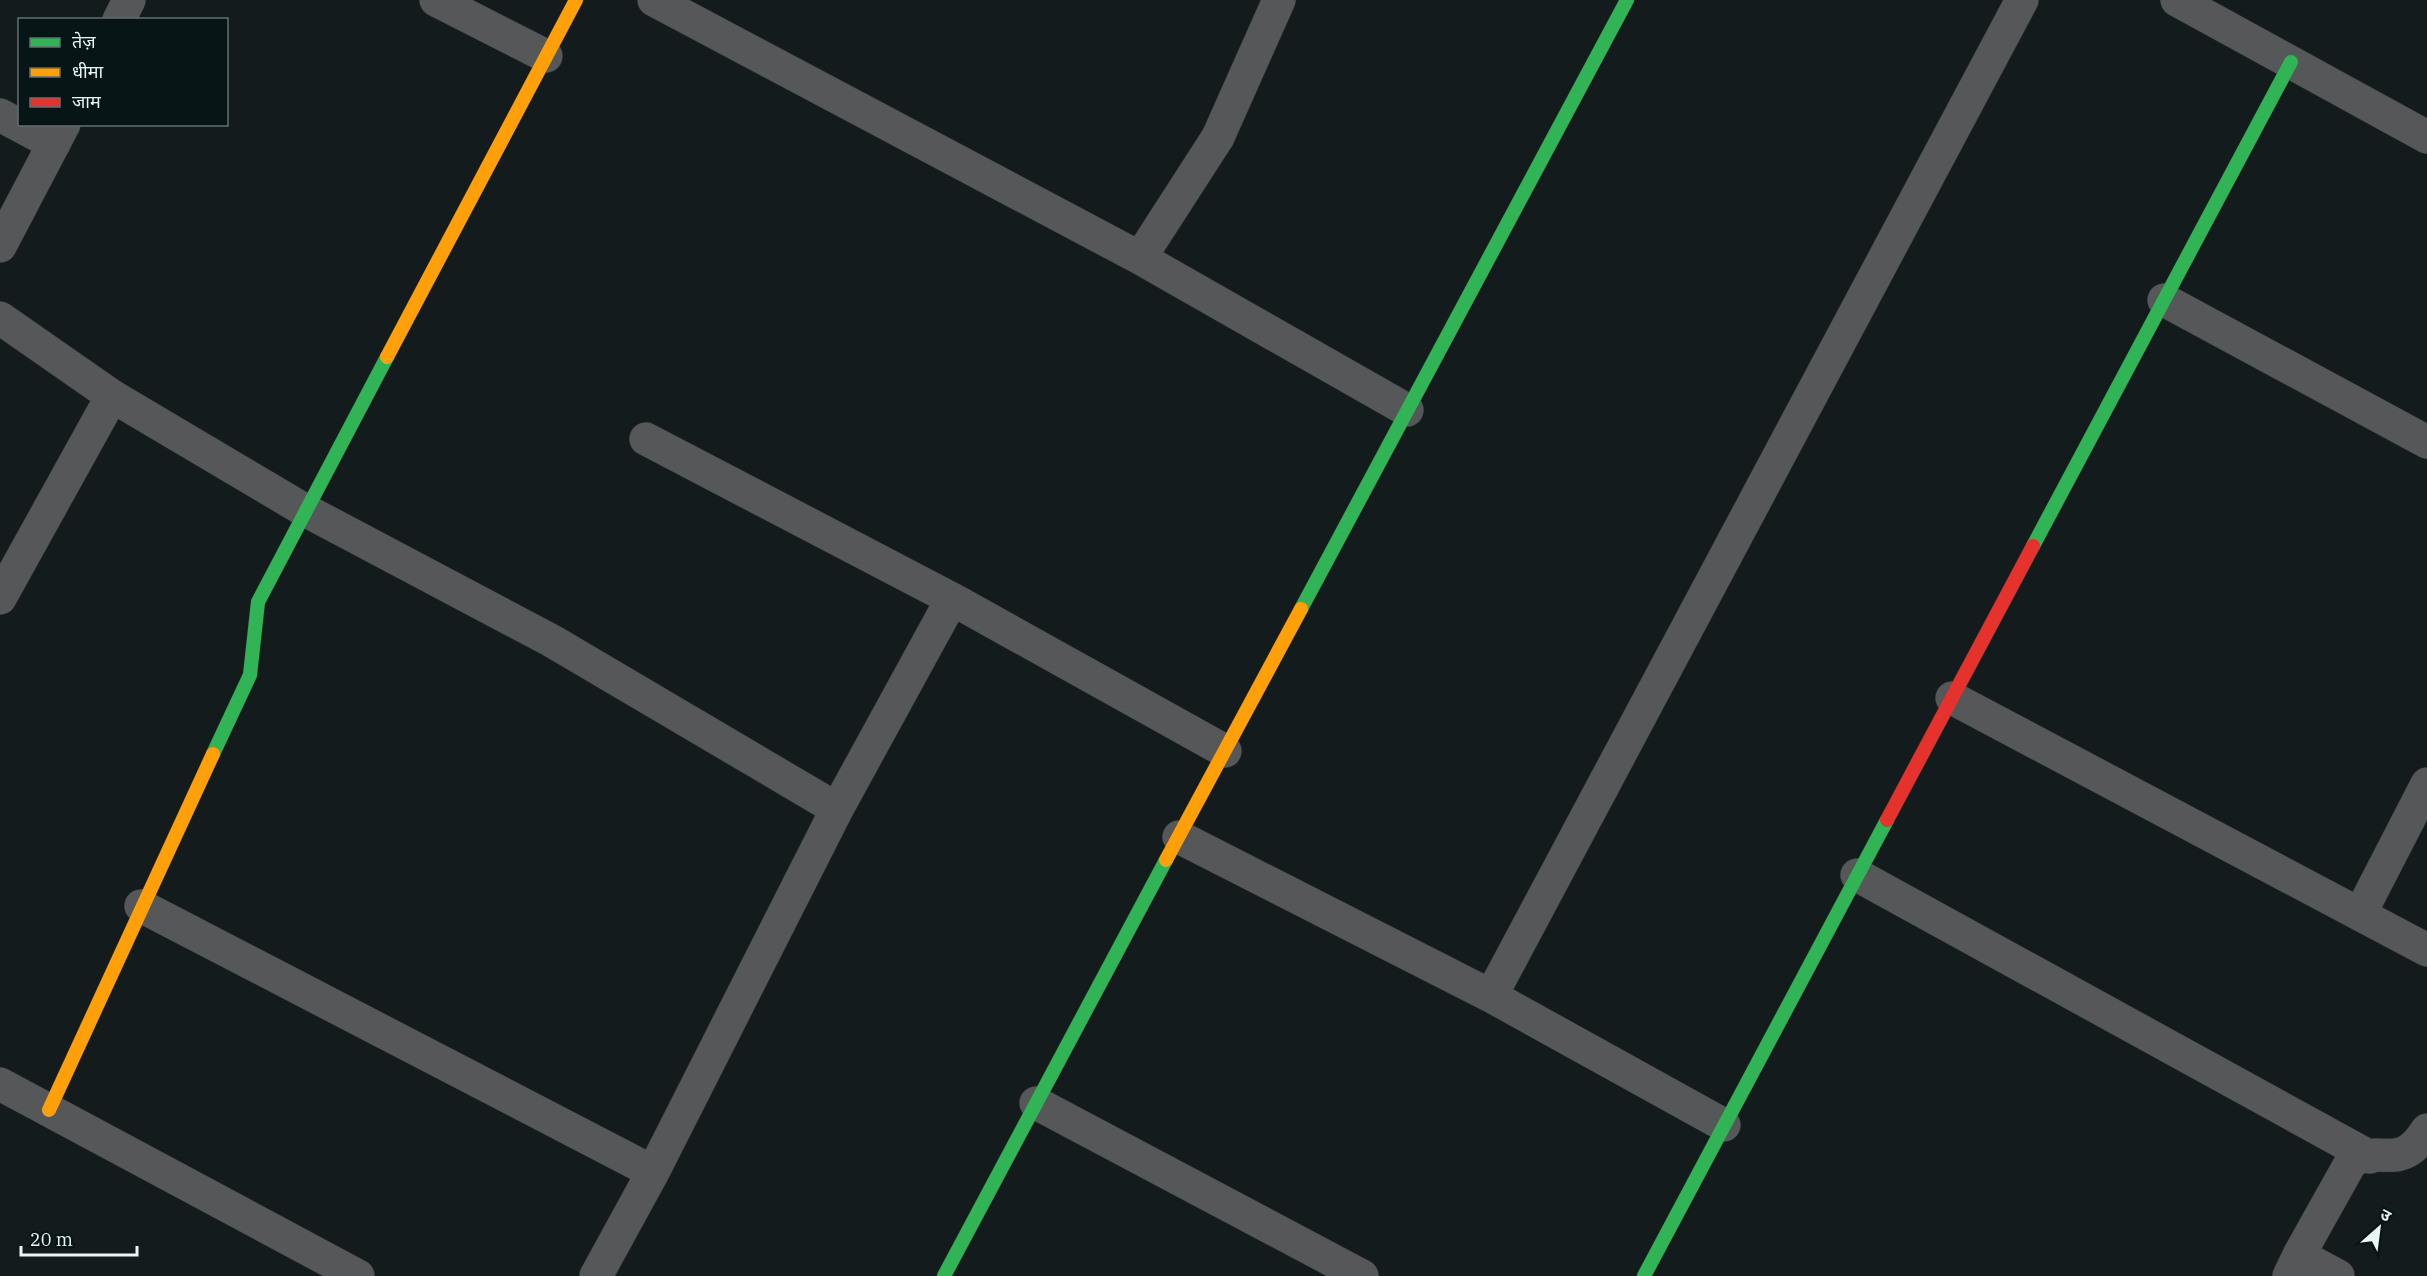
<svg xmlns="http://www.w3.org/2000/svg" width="2427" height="1276" font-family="'IBM Plex Serif','Noto Sans Devanagari',serif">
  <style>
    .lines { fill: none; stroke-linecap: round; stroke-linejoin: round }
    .street-casing { stroke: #2f3435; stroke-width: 34 }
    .fast-casing { stroke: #2f3435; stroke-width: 15 }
    .slow-casing { stroke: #2f3435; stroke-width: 15 }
    .jam-casing { stroke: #2f3435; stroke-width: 15 }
    .street { stroke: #555758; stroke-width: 33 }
    .fast { stroke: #30b455; stroke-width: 14 }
    .slow { stroke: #ff9f0a; stroke-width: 14 }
    .jam { stroke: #e5322d; stroke-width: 14 }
  </style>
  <rect width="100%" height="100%" fill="#141b1c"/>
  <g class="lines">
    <defs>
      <path id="street" d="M436,0L546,56
        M654,0L1140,258L1407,410
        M2177,0L2427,137
        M119,20L129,0
        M0,115L54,144
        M0,246L64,124
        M1140,258L1218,137L1279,0
        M2164,300L2427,442
        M0,318L112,396L301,508L552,641L837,809
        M646,439L952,599L1225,751
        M0,598L112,396
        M1952,698L2427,950
        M1179,837L1491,996L1724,1125
        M1857,875L2370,1157
        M141,906L653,1172
        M2360,914L2427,784
        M1491,996L2022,0
        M0,1084L358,1276
        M1036,1103L1362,1276
        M2299,1255L2351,1162C2380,1143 2400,1174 2427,1130
        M596,1276L653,1172L837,809L952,599
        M2289,1276L2299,1255L2338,1276"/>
      <path id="fast" d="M2033,546L2291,62
        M1301,609L1627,0
        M213,754L250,675L258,602L387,357
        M944,1276L1166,860
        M1644,1276L1887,820"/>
      <path id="slow" d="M387,357L576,0
        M1166,860L1301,609
        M49,1110L213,754"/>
      <path id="jam" d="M1887,820L2033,546"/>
    </defs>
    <use href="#street" class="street-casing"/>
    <use href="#fast" class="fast-casing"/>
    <use href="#slow" class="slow-casing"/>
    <use href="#jam" class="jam-casing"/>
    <use href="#street" class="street"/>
    <use href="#fast" class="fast"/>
    <use href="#slow" class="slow"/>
    <use href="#jam" class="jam"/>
  </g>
  <rect x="18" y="18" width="210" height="108" fill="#081516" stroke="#636f70" stroke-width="1.5"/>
  <rect x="30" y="38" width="30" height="9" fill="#30b455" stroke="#636f70" stroke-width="1.5"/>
  <text x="72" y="48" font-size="18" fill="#ecf5f6">तेज़</text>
  <rect x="30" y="68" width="30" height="9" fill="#ff9f0a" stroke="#636f70" stroke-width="1.5"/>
  <text x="72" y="78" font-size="18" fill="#ecf5f6">धीमा</text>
  <rect x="30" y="98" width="30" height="9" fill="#e5322d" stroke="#636f70" stroke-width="1.5"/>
  <text x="72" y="108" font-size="18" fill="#ecf5f6">जाम</text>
  <g transform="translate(2379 1228) rotate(28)" stroke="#081516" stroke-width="4.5" paint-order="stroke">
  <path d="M0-4.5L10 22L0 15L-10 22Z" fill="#ecf5f6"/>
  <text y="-9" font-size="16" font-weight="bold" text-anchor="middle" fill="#ecf5f6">उ</text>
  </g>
  <path d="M21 1246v9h116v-9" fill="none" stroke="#ecf5f6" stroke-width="3"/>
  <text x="30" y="1246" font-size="18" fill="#ecf5f6" stroke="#081516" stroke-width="4.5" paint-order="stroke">20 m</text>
</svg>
